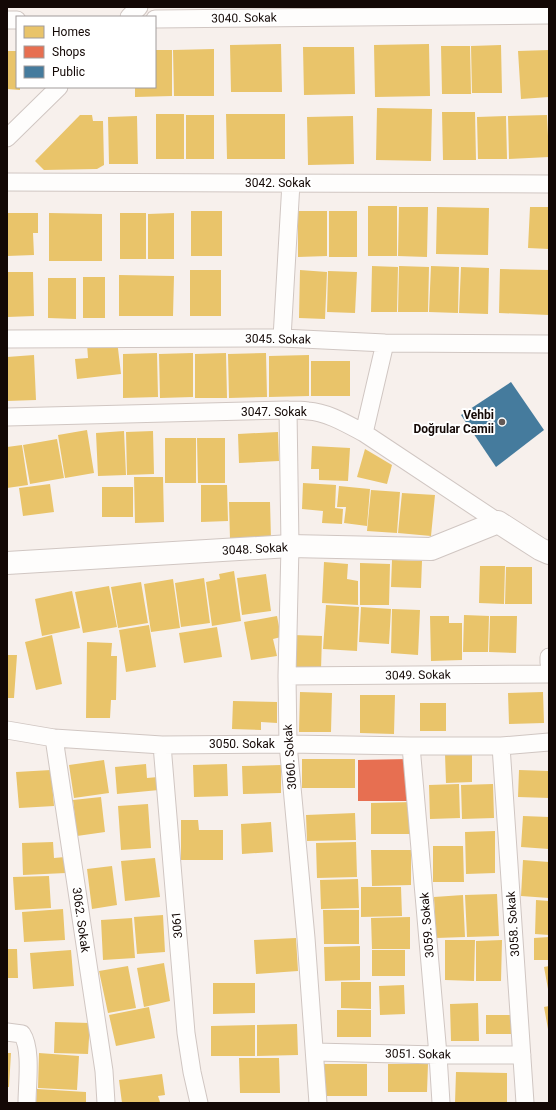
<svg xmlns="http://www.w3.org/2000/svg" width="556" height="1110" font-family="Roboto,sans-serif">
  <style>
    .homes { fill: #e9c46a }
    .shops { fill: #e76f51 }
    .public { fill: #457b9d }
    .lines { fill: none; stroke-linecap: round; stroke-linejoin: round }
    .minor-casing { stroke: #d0c6c2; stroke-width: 19 }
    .tertiary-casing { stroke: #d0c6c2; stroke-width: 24 }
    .minor { stroke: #fefdfc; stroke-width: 17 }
    .tertiary { stroke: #fefdfc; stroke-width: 22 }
    .poi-dot { fill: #635956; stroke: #fff; stroke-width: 1.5 }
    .labels { text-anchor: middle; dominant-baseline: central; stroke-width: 4; stroke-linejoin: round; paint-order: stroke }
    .street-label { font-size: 12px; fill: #130805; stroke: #fff }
    .poi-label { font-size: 12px; font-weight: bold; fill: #130805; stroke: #fff; text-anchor: end }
  </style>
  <rect width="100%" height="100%" fill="#f7f0ec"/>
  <path class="homes" d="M281,44L282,92H231L230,45Z
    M429,44L430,96L375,97L374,45Z
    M501,45L502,93H472L471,46Z
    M441,46H470L471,94H442Z
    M303,47H354L355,94L304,95Z
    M214,49V96H174L173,50Z
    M155,50H172V96L135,97V87H155Z
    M549,50V97L521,99L518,51Z
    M7,51H17V87H20V90L7,89Z
    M377,108L432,109L431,161L376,160Z
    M442,112H475L476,160H443Z
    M156,114H184V159H156Z
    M226,114H285V159H227Z
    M80,115H92L93,121H103L104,165L97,169L44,170L35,161Z
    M186,115H214V159H186Z
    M547,115L549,157L509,159L508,116Z
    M137,116L138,164H109L108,117Z
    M353,116L354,164L308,165L307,117Z
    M506,116L507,159H478L477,117Z
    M368,206H397V256H368Z
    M399,207H428L427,257L398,256Z
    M437,207L489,208L488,255L436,254Z
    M530,207H549V249L528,248Z
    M191,211H222V256H191Z
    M298,211H327V256L298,257Z
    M329,211H357V257H329Z
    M7,213H38V233H33L34,255L7,256Z
    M49,213L102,214V261H49Z
    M120,213H146V259H120Z
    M174,213V259H148V214Z
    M372,266L398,267L397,312H371Z
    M399,266L429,267L428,312H398Z
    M431,266L459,267L458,313L429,312Z
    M461,267L489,268L488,314L459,313Z
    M500,269L549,270V315L499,313Z
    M190,270H221V316H190Z
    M300,270L327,272L325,319L299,318Z
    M328,271L357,272L355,313L327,312Z
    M7,272H33L34,316L7,317Z
    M119,275L174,276L173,316H119Z
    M83,277H105V318H83Z
    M48,278H76V319L48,318Z
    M117,340L121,374L77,379L75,359L88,358L87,344Z
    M157,353L158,397L123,398V354Z
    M193,353V397L160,398L159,354Z
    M226,353L227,398H195V354Z
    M266,353L267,397L229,398L228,354Z
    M34,355L36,400L7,401V357Z
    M309,355V396L269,397V356Z
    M311,361H350V396H311Z
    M87,430L94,473L65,478L58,435Z
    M124,431L126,475L98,476L96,433Z
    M153,431L154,474L127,475L126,432Z
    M278,432L279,461L239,463L238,434Z
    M165,438H196V483H165Z
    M197,438H225V483H198Z
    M57,439L64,478L30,484L23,445Z
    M22,445L28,485L7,488V447Z
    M312,446L350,448L348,481L319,480V469H311Z
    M365,449L392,465L387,484L357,477Z
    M134,477H163L164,522L135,523Z
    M303,483L336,485L335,508L343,509L342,524L322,523L323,511L302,509Z
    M50,484L54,512L23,516L19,488Z
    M201,485H227L228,521L201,522Z
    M339,486L370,489L367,526L344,523L346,507H337Z
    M102,487H133V517H102Z
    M371,490L400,492L397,533L367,531Z
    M402,493L435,495L431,536L398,533Z
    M229,502H270L271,539H230Z
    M392,560L422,561L421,588L391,587Z
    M324,562L348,564L347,579L358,581V605L322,603Z
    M360,563L390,564L389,605H360Z
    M480,566H505L504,604L479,603Z
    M506,567H532V604H505Z
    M234,571L241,621L212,626L206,582L220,579L219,574Z
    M266,574L271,611L242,615L237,578Z
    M204,578L210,623L181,627L175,583Z
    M173,579L180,628L151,632L144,584Z
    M141,582L148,623L118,628L111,587Z
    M109,586L117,627L83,633L75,592Z
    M72,591L80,628L42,636L35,599Z
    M326,605L359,607L357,651L323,649Z
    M361,607L391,609L389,644L359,642Z
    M392,609L420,610L418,655L391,653Z
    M464,615L489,616L488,652H463Z
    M277,616L281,637L273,639L277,656L251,660L244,622Z
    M430,616H449V623H462V660L431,661Z
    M490,616H517L516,653L489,652Z
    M149,625L156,667L126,672L119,630Z
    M217,627L222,657L184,663L179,633Z
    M52,635L62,684L36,690L25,642Z
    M293,635L322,636L321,670L292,669Z
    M87,642L112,643L111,656H117L116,700H111L110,718H86Z
    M7,655H17L14,698H7Z
    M300,692L332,693L331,732H299Z
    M543,692L544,723L509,724L508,693Z
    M360,695H395L394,734L360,733Z
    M233,701L277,702V723L261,722V730L232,729Z
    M420,703H446V731H420Z
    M445,754H472V782L446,783Z
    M302,759H355V788H302Z
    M104,760L109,793L74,798L69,765Z
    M146,764L147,778L158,777L159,790L117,794L115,767Z
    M227,764L228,796L194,797L193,765Z
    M281,765V793L243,794L242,766Z
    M51,770L54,806L19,808L16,772Z
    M519,770L549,771V798L518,797Z
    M459,784L460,818L430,819L429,785Z
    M493,784L494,818L462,819L461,785Z
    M101,797L105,832L77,836L73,800Z
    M413,802V834H371V803Z
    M148,804L151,848L121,850L118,806Z
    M355,813L356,840L307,841L306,815Z
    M523,816L549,817V849L521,847Z
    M181,820H198L199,830H223V860H181Z
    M271,822L273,852L242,854L241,824Z
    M495,831V873L466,874L465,832Z
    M53,842L54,858L65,857L66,873L23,875L22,843Z
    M356,842L357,877L317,878L316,843Z
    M433,846H463L464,882H433Z
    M371,850H411V885L372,886Z
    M155,858L160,897L125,901L121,861Z
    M523,860L549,862V898L521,896Z
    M112,866L117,905L92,909L87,869Z
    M49,876L51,908L15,910L13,877Z
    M358,879L359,908L321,909L320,880Z
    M361,887H401L402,916L361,917Z
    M497,894L499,936L467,937L465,895Z
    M463,895L465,937L436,938L434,897Z
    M536,900L549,901V935L535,934Z
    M63,909L65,940L24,942L22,912Z
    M323,910H359V944H324Z
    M163,915L165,952L137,954L134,917Z
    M410,917V949H372L371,918Z
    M132,918L135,958L103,960L101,920Z
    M549,937V960H534V938Z
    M296,938L298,971L256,974L254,940Z
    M445,940H475L474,981L445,980Z
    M502,940L501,981H476V941Z
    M360,946V980L325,981L324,947Z
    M7,949H17L18,978H7Z
    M71,950L74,986L33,989L30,953Z
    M372,950H405V976H372Z
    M164,963L170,1001L144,1007L137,968Z
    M128,966L136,1008L108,1013L99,971Z
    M549,966V989H548L544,967Z
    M341,982H371V1009L341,1008Z
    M213,983H255V1013L213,1014Z
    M404,985L405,1014L380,1015L379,986Z
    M478,1003L479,1041H451L450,1004Z
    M549,1006V1029H548L544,1007Z
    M149,1007L155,1038L116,1046L109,1015Z
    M337,1010H371V1037H337Z
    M486,1015H512V1034H486Z
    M55,1022L90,1023L88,1054L54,1053Z
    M297,1024L298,1055L257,1056V1025Z
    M255,1025V1056H211V1026Z
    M7,1053H11L9,1087H7Z
    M39,1053L79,1056L77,1090L38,1088Z
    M239,1058H279L280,1093H240Z
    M324,1064H367V1096H324Z
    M388,1064H428L427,1092H388Z
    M456,1072L507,1073V1103H455Z
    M162,1074L165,1095L158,1096L160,1102L153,1103H122L119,1080Z
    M37,1089L86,1092V1103H36Z"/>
  <path class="shops" d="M408,759V801H358V760Z"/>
  <path class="public" d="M511,382L544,430L496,467L461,415Z"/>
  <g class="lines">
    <defs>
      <path id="minor" d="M129,17L139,7
        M155,19L549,15
        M7,20H17
        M7,138L59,87
        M7,182L549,184
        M282,338L291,183
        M7,339L282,338L385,343L549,344
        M288,410L290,546L287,676L288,744L306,938L318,1103
        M7,417L288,410C295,410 301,410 308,411C327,412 347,424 364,433L498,522
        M364,433L385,343
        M549,657V663
        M287,676L549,674
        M7,730L54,738L162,745L288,744L411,746H501L549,742
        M54,738L104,1071L106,1103
        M162,745L186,1033L192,1072L199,1103
        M411,746L438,1055L441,1103
        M501,746L525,1103
        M7,1032L22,1034C32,1049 27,1084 27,1103
        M315,1052L438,1055H522"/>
      <path id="tertiary" d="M7,563L290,546L431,549L498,522L540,549L549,553"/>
    </defs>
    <use href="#minor" class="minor-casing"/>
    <use href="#tertiary" class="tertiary-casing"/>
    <use href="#minor" class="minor"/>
    <use href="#tertiary" class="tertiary"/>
  </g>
  <circle class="poi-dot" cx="502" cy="422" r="4"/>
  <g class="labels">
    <g class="street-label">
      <text transform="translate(244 18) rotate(-1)">3040. Sokak</text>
      <text x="278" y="183">3042. Sokak</text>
      <text transform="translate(278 339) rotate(1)">3045. Sokak</text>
      <text x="274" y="412">3047. Sokak</text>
      <text transform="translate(255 549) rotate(-3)">3048. Sokak</text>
      <text transform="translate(418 675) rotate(-1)">3049. Sokak</text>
      <text x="242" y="744">3050. Sokak</text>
      <text transform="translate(290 757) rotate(-94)">3060. Sokak</text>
      <text transform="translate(81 920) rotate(82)">3062. Sokak</text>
      <text transform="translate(513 924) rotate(-94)">3058. Sokak</text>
      <text transform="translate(177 925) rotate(-95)">3061</text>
      <text transform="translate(427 925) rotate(-95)">3059. Sokak</text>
      <text transform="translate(418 1054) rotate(1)">3051. Sokak</text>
    </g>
    <g class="poi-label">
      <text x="494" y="415">Vehbi<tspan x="494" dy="14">Doğrular Camii</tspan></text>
    </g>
  </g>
  <rect width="556" height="1110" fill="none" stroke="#130805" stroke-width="16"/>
  <rect x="16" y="16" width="140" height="72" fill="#ffffff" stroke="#a19c9b"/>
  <rect x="24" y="26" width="20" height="12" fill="#e9c46a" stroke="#a19c9b"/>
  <text x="52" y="36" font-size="12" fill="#130805">Homes</text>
  <rect x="24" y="46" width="20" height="12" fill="#e76f51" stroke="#a19c9b"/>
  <text x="52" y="56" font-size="12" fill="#130805">Shops</text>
  <rect x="24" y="66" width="20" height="12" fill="#457b9d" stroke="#a19c9b"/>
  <text x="52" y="76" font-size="12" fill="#130805">Public</text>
</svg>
